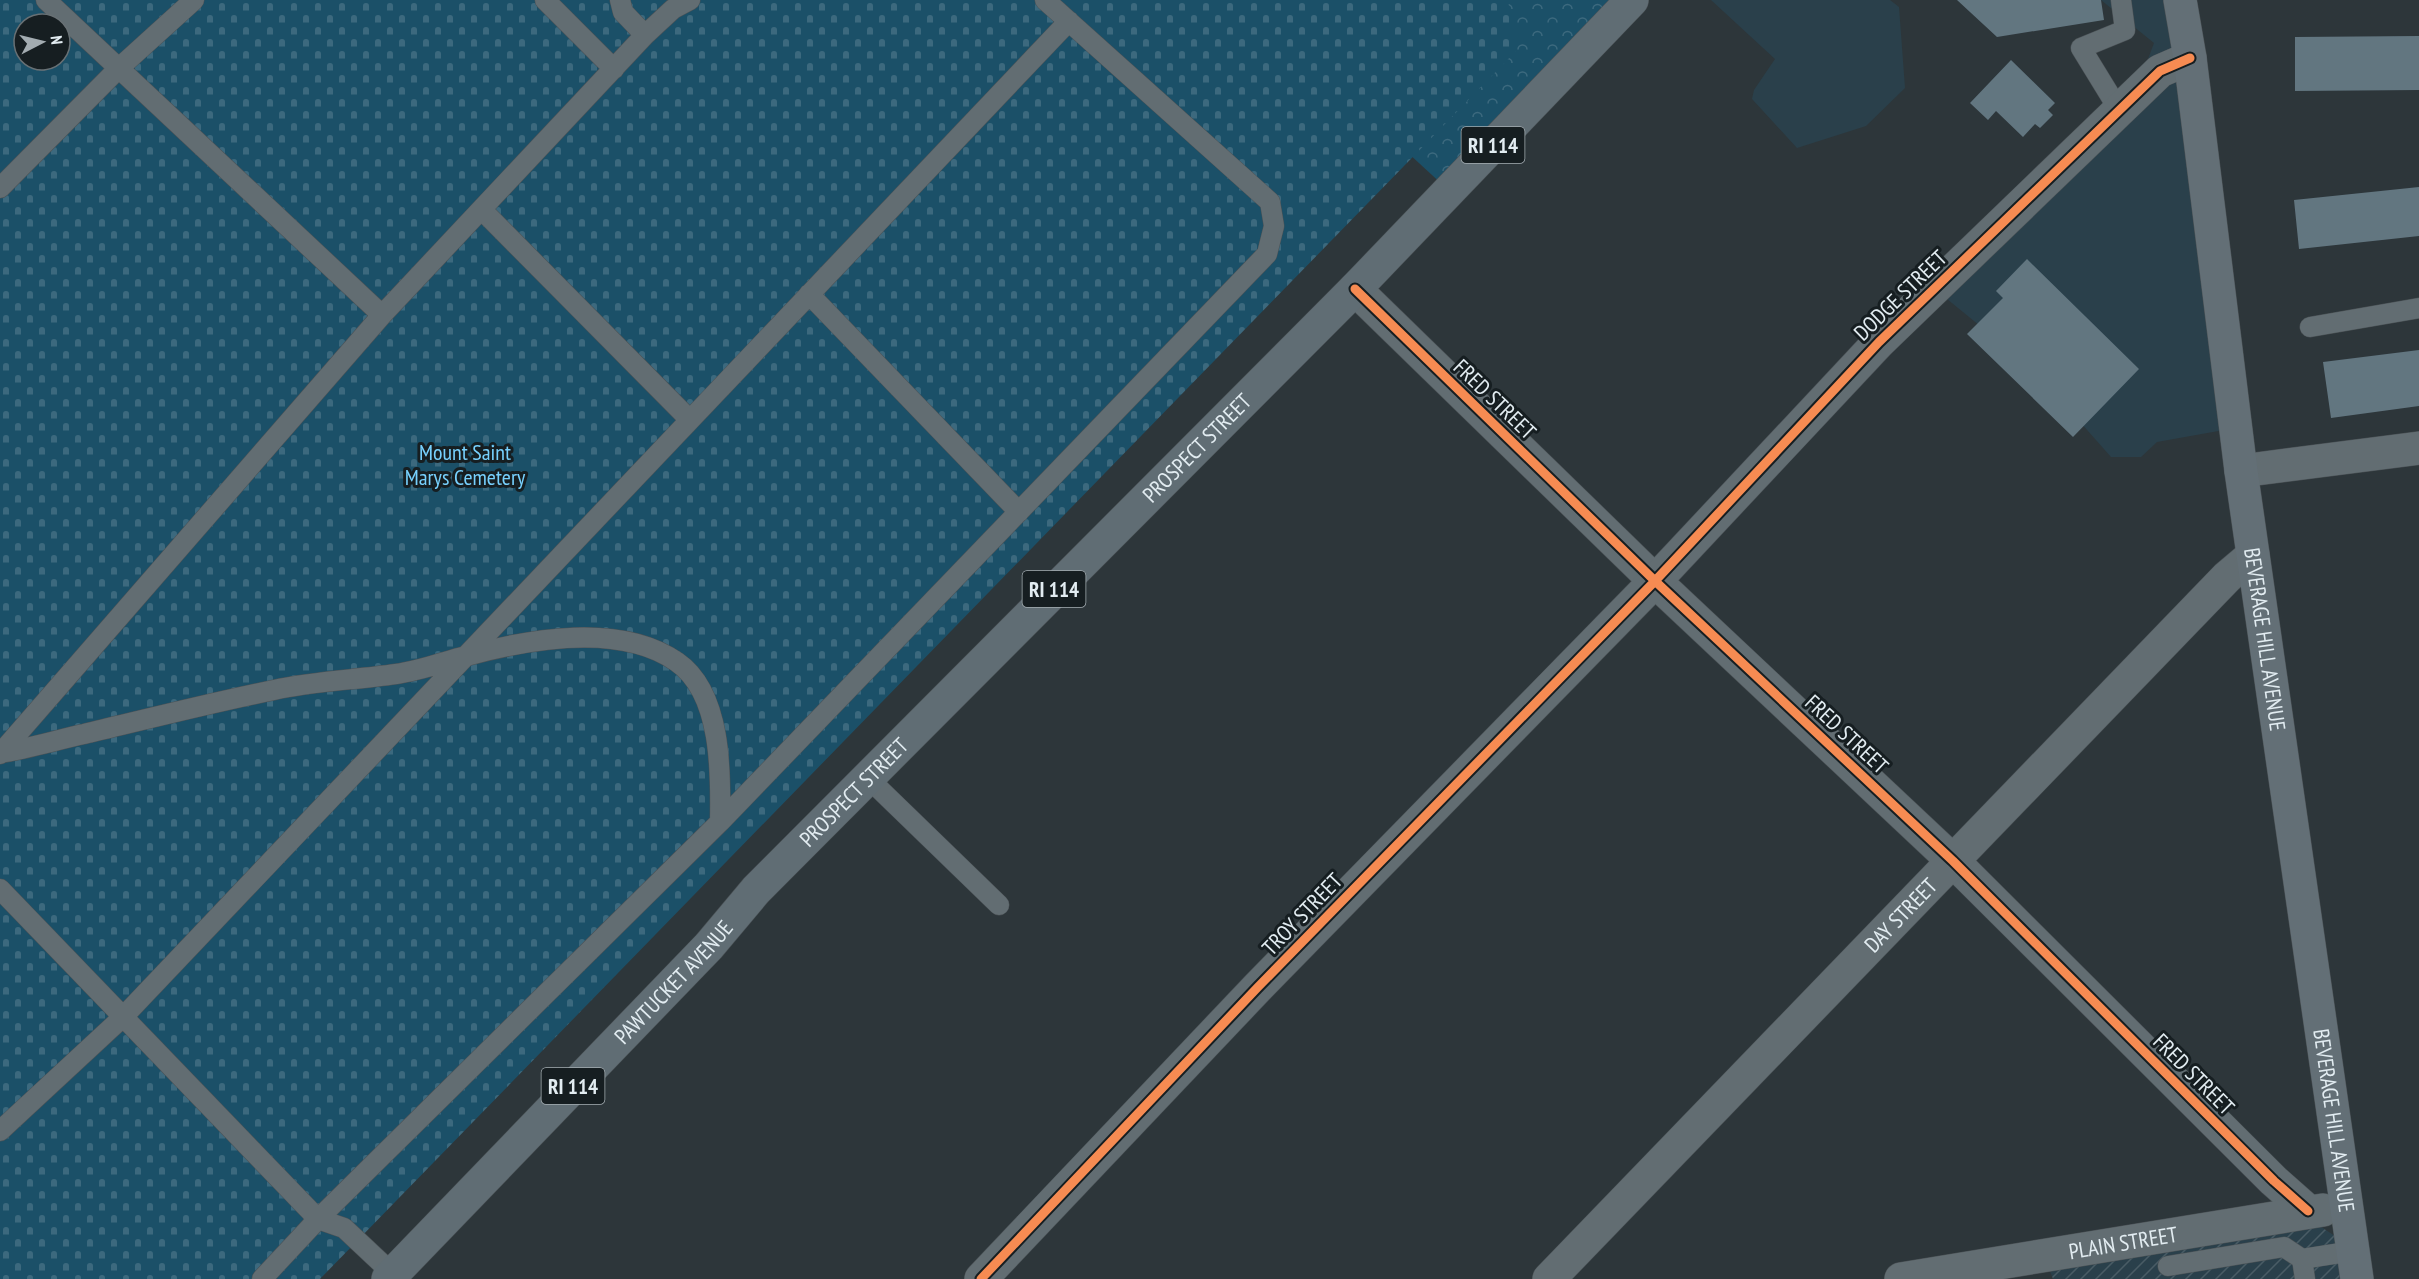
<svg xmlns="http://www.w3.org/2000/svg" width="2419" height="1279" font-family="'PT Sans Narrow',sans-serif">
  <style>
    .built { fill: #2a404b }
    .industrial { fill: url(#industrial-furrows) }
    .forest { fill: url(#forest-crowns) }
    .cemetery { fill: url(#cemetery-stones); fill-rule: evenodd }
    .building { fill: #627680 }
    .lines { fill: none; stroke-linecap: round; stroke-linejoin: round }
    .service-casing { stroke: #4b5256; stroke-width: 21 }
    .minor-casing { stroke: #4b5256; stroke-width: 34 }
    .secondary-casing { stroke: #4b5256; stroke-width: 34 }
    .primary-casing { stroke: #4b5256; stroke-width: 34 }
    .service { stroke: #626d72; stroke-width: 20 }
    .minor { stroke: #626d72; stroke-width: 33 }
    .secondary { stroke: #636f76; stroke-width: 33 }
    .primary { stroke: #606d74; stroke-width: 33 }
    .cycleway-casing { stroke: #161e21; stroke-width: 13 }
    .cycleway { stroke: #f68b52; stroke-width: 9 }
    .labels { text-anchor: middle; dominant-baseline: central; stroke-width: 6; stroke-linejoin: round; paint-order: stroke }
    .shield { fill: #161e21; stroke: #a5aeb3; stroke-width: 1.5 }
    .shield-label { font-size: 21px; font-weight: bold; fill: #e2ecf1 }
    .street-label { font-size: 22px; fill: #e2ecf1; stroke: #161e21 }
    .park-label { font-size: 22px; fill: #77d1fe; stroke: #161e21 }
  </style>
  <defs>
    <pattern id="industrial-furrows" width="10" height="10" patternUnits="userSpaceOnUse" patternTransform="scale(1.5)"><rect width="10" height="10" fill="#2a404b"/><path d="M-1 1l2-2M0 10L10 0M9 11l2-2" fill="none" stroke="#495c65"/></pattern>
    <pattern id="forest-crowns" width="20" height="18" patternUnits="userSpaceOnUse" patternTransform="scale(1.5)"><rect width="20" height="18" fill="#1b5068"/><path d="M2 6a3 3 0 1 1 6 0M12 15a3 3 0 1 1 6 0" fill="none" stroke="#3c697e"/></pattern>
    <pattern id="cemetery-stones" width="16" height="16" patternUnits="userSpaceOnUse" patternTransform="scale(1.5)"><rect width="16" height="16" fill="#1b5068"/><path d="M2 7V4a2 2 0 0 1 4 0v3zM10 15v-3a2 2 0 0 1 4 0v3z" fill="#3c697e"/></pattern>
  </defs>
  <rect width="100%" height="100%" fill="#2d363a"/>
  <path class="built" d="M1711,0H1890L1899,7L1905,88L1866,126L1797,148L1752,99L1754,90L1775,59Z
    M2101,0H2175L2224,430L2157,442L2141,457H2111L2034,370L1936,290L1941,278L2148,59L2154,43Z"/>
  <path class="industrial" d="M2309,1219L2338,1238L2347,1279H2053L2045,1258Z"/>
  <path class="forest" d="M1261,0H1631L1445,187L1356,105Z"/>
  <path class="cemetery" d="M0,0H1508L1516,51L320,1279H0ZM24,24H60V60H24Z"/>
  <path class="building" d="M1957,0H2101L2104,20L1997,37Z
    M2419,36V90L2295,91V37Z
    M2011,60L2055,103L2048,110L2053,115L2040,128L2035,124L2023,137L1996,111L1988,120L1970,103Z
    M2419,187V236L2299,249L2294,200Z
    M2027,259L2139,369L2073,437L1967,334L2003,298L1996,291Z
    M2419,350V406L2331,418L2323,362Z"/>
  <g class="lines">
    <defs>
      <path id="service" d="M46,0L382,315
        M545,0L614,69
        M620,0L623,12L645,35
        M2119,110L2081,48L2125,30L2121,0
        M0,188L119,68L194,0
        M482,210L690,420
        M809,294L1019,512
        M2310,327L2419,308
        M0,753C28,749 56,740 84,734C147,719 210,703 274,690C314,681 355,680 396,674C419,671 443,662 466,656C529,639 620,622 677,662C722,693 721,773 720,822
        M0,754L382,315L645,35L673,9L690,0
        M868,778L999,905
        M0,889L318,1219L344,1228L393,1274
        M0,1131L124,1016L1069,21
        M2302,1259L2353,1251
        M2168,1266L2284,1247L2302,1259L2305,1279
        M262,1279L318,1219L720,822L1267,254L1274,226L1270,202L1045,0"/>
      <g id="minor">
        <path d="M1355,289L1655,581L1953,861L2274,1181L2308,1211"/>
        <path d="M2241,471L2419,448"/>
        <path d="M981,1279L1257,988L1655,581L1879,342L2160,71L2190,58"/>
        <path id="s1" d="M1549,1279L2227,577L2253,555"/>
        <path id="s2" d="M1901,1279L2323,1210"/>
      </g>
      <g id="secondary">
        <path id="s3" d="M2180,0L2190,58L2241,471L2357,1279"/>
      </g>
      <g id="primary">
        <path id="s4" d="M388,1279L709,946L756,890L1355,289L1632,0"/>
      </g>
    </defs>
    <use href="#service" class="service-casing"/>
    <use href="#minor" class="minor-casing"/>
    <use href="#secondary" class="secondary-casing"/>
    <use href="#primary" class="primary-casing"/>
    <use href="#service" class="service"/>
    <use href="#minor" class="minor"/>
    <use href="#secondary" class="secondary"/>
    <use href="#primary" class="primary"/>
    <defs>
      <path id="cycleway" d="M1355,289L1655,581L1953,861L2274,1181L2308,1211
        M981,1279L1257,988L1655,581L1879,342L2160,71L2190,58"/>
    </defs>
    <use href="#cycleway" class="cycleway-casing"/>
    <use href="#cycleway" class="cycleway"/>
  </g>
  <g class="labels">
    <g class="shield">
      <rect x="1461.5" y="127" width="63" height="36" rx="4.5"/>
      <rect x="1022.5" y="571" width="63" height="36" rx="4.5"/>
      <rect x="541.5" y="1068" width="63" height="36" rx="4.5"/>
    </g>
    <g class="shield-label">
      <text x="1493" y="145">RI 114</text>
      <text x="1054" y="589">RI 114</text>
      <text x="573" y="1086">RI 114</text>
    </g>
    <g class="street-label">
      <text transform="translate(1900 295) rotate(-44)">DODGE STREET</text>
      <text transform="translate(1495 399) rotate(44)">FRED STREET</text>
      <text stroke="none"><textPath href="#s4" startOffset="1160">PROSPECT STREET</textPath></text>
      <text stroke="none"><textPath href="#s3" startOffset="645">BEVERAGE HILL AVENUE</textPath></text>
      <text transform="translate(1847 734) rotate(43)">FRED STREET</text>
      <text stroke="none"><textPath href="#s4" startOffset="674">PROSPECT STREET</textPath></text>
      <text transform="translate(1302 914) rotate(-46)">TROY STREET</text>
      <text stroke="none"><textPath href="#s1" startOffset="506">DAY STREET</textPath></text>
      <text stroke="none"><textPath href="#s4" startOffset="412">PAWTUCKET AVENUE</textPath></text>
      <text transform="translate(2194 1074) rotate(45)">FRED STREET</text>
      <text stroke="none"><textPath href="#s3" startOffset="1131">BEVERAGE HILL AVENUE</textPath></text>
      <text stroke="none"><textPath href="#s2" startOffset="225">PLAIN STREET</textPath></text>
    </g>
    <g class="park-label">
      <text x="465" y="452">Mount Saint<tspan x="465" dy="25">Marys Cemetery</tspan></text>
    </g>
  </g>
  <g transform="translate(42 42) rotate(83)"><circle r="28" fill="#161e21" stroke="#687074" stroke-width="1.5"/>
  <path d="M0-4.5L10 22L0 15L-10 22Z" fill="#a3acb1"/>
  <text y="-9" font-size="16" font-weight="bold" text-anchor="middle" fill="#e2ecf1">N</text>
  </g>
</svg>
